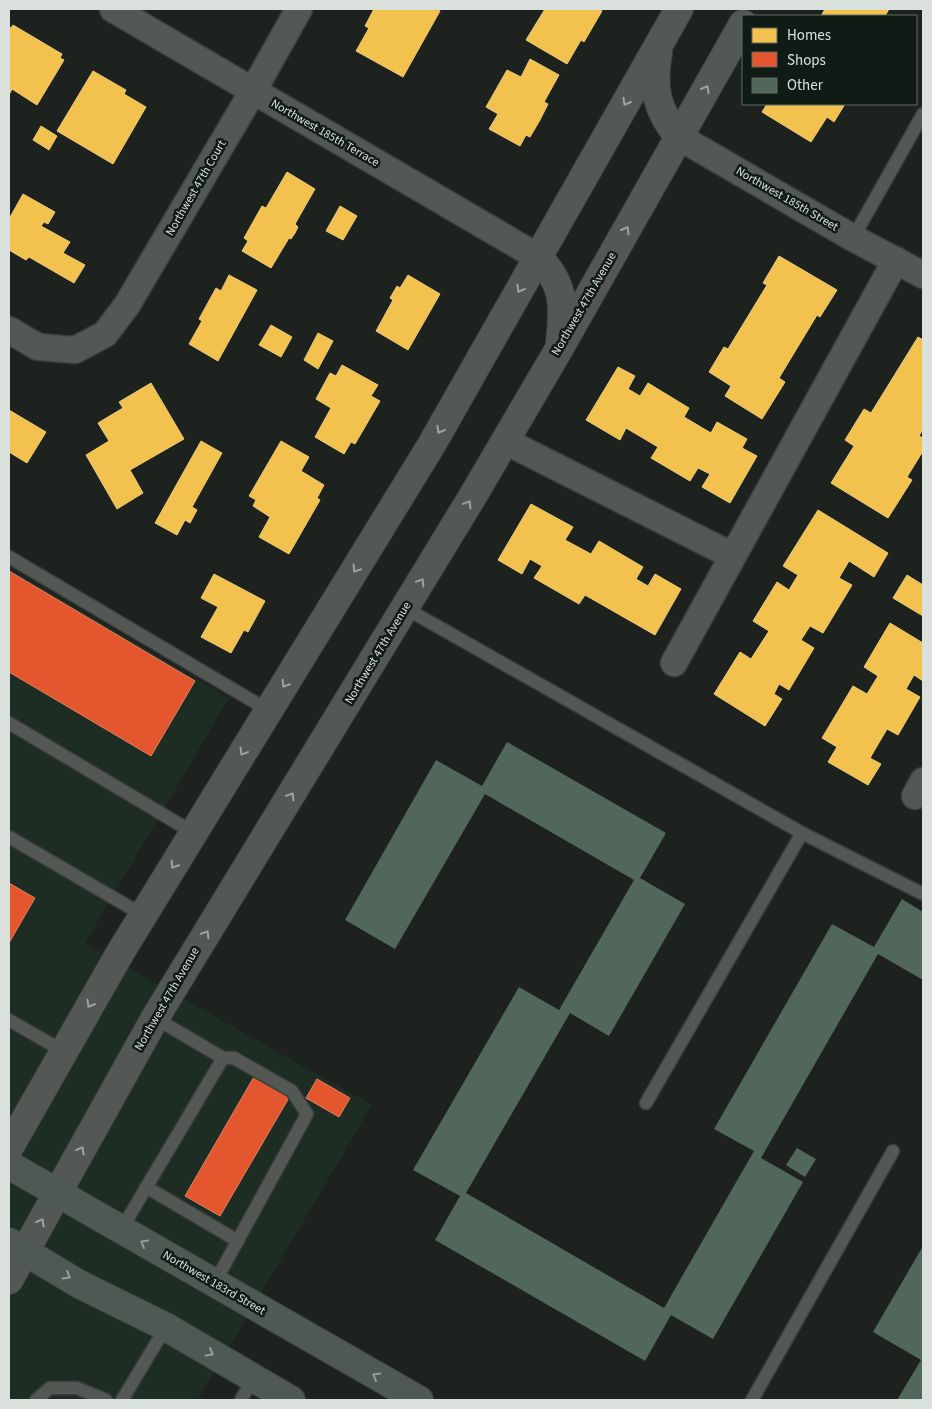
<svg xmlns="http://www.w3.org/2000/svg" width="932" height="1409" font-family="'Source Sans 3',sans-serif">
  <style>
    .built { fill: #1d2d23 }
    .homes { fill: #f2c14e; stroke: #ebcb79 }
    .shops { fill: #e4572e; stroke: #e18062 }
    .building { fill: #51675c }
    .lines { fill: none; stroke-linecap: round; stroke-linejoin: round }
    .lane-casing { stroke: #393e3b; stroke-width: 15 }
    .street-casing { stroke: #393e3b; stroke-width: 29 }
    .secondary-casing { stroke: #393e3b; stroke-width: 30 }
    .primary-casing { stroke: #393e3b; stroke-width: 30 }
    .lane { stroke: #535855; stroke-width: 12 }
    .street { stroke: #535855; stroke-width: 26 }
    .secondary { stroke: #535855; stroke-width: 28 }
    .primary { stroke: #4e5954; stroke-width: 28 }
    .oneway { stroke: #9da39f }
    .oneway2 { stroke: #949d98 }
    .labels { text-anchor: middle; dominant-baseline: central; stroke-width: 5; stroke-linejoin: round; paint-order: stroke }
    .street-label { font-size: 12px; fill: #dae1dc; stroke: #111b15 }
  </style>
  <rect width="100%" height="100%" fill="#1d221f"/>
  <path class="built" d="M9,568L229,698L85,943L372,1105L198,1400H9Z"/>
  <path class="homes" d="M374,9H436L440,11L403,77L356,51L369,28L365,26Z
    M545,9H599L602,11L584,42L581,40L567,64L526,40Z
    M825,9H889L885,16H821Z
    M13,25L62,54L60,58L64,60L37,105L12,89L9,95V27L11,28Z
    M530,59L559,75L544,102L548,104L540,120L530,137L526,135L520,146L489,129L498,114L486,107L507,70L521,77Z
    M93,71L126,90L124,94L146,107L113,164L57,131Z
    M767,104H845L834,122L827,117L811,142L762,112Z
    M41,126L57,136L49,150L33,140Z
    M287,172L315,189L295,224L298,227L295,233L291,239L289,238L271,268L242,251L248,241L244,238L262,206L266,208Z
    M23,194L55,212L48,224L44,222L41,226L70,242L63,253L85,265L74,283L29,257L26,260L9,250V219Z
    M340,206L357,216L343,240L326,231Z
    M779,256L837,290L820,317L817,315L779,378L785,382L762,419L725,396L731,386L709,372L724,347L728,349L767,285L763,283Z
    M229,275L257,290L218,361L189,344L202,321L199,319L216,288L221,291Z
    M408,275L440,294L408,350L376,331L393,300L390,298L397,286L400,288Z
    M271,325L292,337L281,357L259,345Z
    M318,333L333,341L318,369L304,360Z
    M918,337L923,340V429L919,436L923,438V451L907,477L912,480L888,518L831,483L854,446L845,440L864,409L871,413Z
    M342,365L378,385L371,396L380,401L355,444L351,442L344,454L315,437L331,408L316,399L330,373L336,376Z
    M618,367L635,376L628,389L640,396L648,383L689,408L684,417L711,433L717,422L747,439L742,448L757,456L730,503L702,487L710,474L698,468L690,481L651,458L658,447L626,428L620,440L586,420Z
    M151,383L184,439L130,470L143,493L117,509L86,455L109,441L98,423L123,408L119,402Z
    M9,410L46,432L27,463L9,452Z
    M201,441L222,453L192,507L197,510L190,523L185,520L177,535L155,523Z
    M281,441L309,457L301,471L324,485L317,498L320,500L289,554L259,537L270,517L253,506L256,500L249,496Z
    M531,504L573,527L565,540L591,554L599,541L643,567L636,579L648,586L655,574L681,589L655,635L585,595L579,604L534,578L542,566L530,559L522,574L498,560Z
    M818,510L888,553L874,577L849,561L839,578L852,585L823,633L810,626L801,640L814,648L789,690L779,684L774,694L782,699L765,726L714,694L740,652L751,659L769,631L753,621L777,582L789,590L798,575L783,566Z
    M214,574L265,601L248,632L244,630L231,653L201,637L218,607L201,598Z
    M907,575L923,585V616L893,598Z
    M890,623L923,643V681L914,675L906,689L920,697L898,735L887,729L870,758L881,764L868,785L828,762L837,747L822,738L853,686L867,694L878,676L864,667Z"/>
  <path class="shops" d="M9,571L195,681L151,756L9,672Z
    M9,883L35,898L9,943Z
    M255,1075L290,1096L220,1216L185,1196Z
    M317,1079L350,1098L339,1117L306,1098Z"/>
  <path class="building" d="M507,742L666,833L640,878L685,904L609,1036L570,1013L466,1193L664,1308L754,1151L714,1129L832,924L874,947L902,899L923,912V980L878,954L761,1158L803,1182L713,1339L671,1315L645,1361L435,1240L460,1196L413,1170L519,987L559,1010L634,880L485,794L395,949L345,920L436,760L482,786Z
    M797,1148L816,1159L805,1177L786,1165Z
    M923,1246V1400H897L921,1360L873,1332Z"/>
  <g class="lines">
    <defs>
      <path id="lane" d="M853,238L923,114
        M9,557L268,710
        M405,608L802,833L923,894
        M9,723L194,833
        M9,837L143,915
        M9,1020L63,1051
        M646,1103L802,833
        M146,1187L238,1241
        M121,1230L223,1058L155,1018
        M214,1284L307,1114L292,1091L234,1058H223
        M36,1400L50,1388H77L106,1400
        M122,1400L166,1327
        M241,1400L253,1379
        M752,1400L893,1151"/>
      <path id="street" d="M113,9L538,257
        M679,137L853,238L923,275
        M9,330L38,347L75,350L105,334L127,305L253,91L299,9
        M505,441L733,556
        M674,663L896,260
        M915,796L923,781"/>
      <path id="secondary" d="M658,53C652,87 656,110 679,137
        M538,257C565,284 564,306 560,342
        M9,1148L120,953L432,444L679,9
        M9,1280L155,1018L474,494L559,349L743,24"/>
      <path id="primary" d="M9,1165L419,1400
        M9,1242L79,1284L166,1327L291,1400"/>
    </defs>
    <use href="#lane" class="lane-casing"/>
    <use href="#street" class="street-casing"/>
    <use href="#secondary" class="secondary-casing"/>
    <use href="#primary" class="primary-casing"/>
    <use href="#lane" class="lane"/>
    <use href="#street" class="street"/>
    <use href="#secondary" class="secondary"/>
    <use href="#primary" class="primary"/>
  </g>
  <defs><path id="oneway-chevron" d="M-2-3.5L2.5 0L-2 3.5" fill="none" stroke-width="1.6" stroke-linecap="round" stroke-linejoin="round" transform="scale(1.25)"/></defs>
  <g class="oneway">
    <use href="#oneway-chevron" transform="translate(706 89) rotate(-60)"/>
    <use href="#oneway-chevron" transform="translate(626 102) rotate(120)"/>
    <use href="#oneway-chevron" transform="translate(626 230) rotate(-60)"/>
    <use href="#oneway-chevron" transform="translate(520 289) rotate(119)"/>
    <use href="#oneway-chevron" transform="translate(440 430) rotate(119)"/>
    <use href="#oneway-chevron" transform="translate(468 504) rotate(-59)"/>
    <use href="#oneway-chevron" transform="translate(356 569) rotate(122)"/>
    <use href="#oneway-chevron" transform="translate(421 582) rotate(-58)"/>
    <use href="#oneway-chevron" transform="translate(285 684) rotate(122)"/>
    <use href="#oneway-chevron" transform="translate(243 752) rotate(121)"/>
    <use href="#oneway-chevron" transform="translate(291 796) rotate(-59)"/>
    <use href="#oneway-chevron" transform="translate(174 865) rotate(122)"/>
    <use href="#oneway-chevron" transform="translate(206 934) rotate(-58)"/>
    <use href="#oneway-chevron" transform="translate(90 1004) rotate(120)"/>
    <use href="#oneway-chevron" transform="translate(81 1150) rotate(-61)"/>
    <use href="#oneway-chevron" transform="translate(41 1222) rotate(-61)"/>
  </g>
  <g class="oneway2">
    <use href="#oneway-chevron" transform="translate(144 1243) rotate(-150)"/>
    <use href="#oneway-chevron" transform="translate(67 1276) rotate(31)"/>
    <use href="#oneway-chevron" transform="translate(210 1353) rotate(30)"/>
    <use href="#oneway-chevron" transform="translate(376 1376) rotate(-150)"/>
  </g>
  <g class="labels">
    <g class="street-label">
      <text transform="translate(325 133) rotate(30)">Northwest 185th Terrace</text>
      <text transform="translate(196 188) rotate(-60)">Northwest 47th Court</text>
      <text transform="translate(787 199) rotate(30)">Northwest 185th Street</text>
      <text transform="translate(584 304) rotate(-60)">Northwest 47th Avenue</text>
      <text transform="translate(378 653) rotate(-59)">Northwest 47th Avenue</text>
      <text transform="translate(167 999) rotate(-60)">Northwest 47th Avenue</text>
      <text transform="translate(214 1283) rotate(30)">Northwest 183rd Street</text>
    </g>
  </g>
  <rect width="932" height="1409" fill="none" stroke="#dae1dc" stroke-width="20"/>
  <rect x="742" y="15" width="175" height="90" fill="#111b15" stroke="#616a65"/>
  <rect x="752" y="28" width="25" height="15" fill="#f2c14e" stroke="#616a65"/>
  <text x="787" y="40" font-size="15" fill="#dae1dc">Homes</text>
  <rect x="752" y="52" width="25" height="15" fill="#e4572e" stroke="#616a65"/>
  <text x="787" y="65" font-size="15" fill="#dae1dc">Shops</text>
  <rect x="752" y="78" width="25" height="15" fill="#51675c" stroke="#616a65"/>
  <text x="787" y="90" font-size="15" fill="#dae1dc">Other</text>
</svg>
